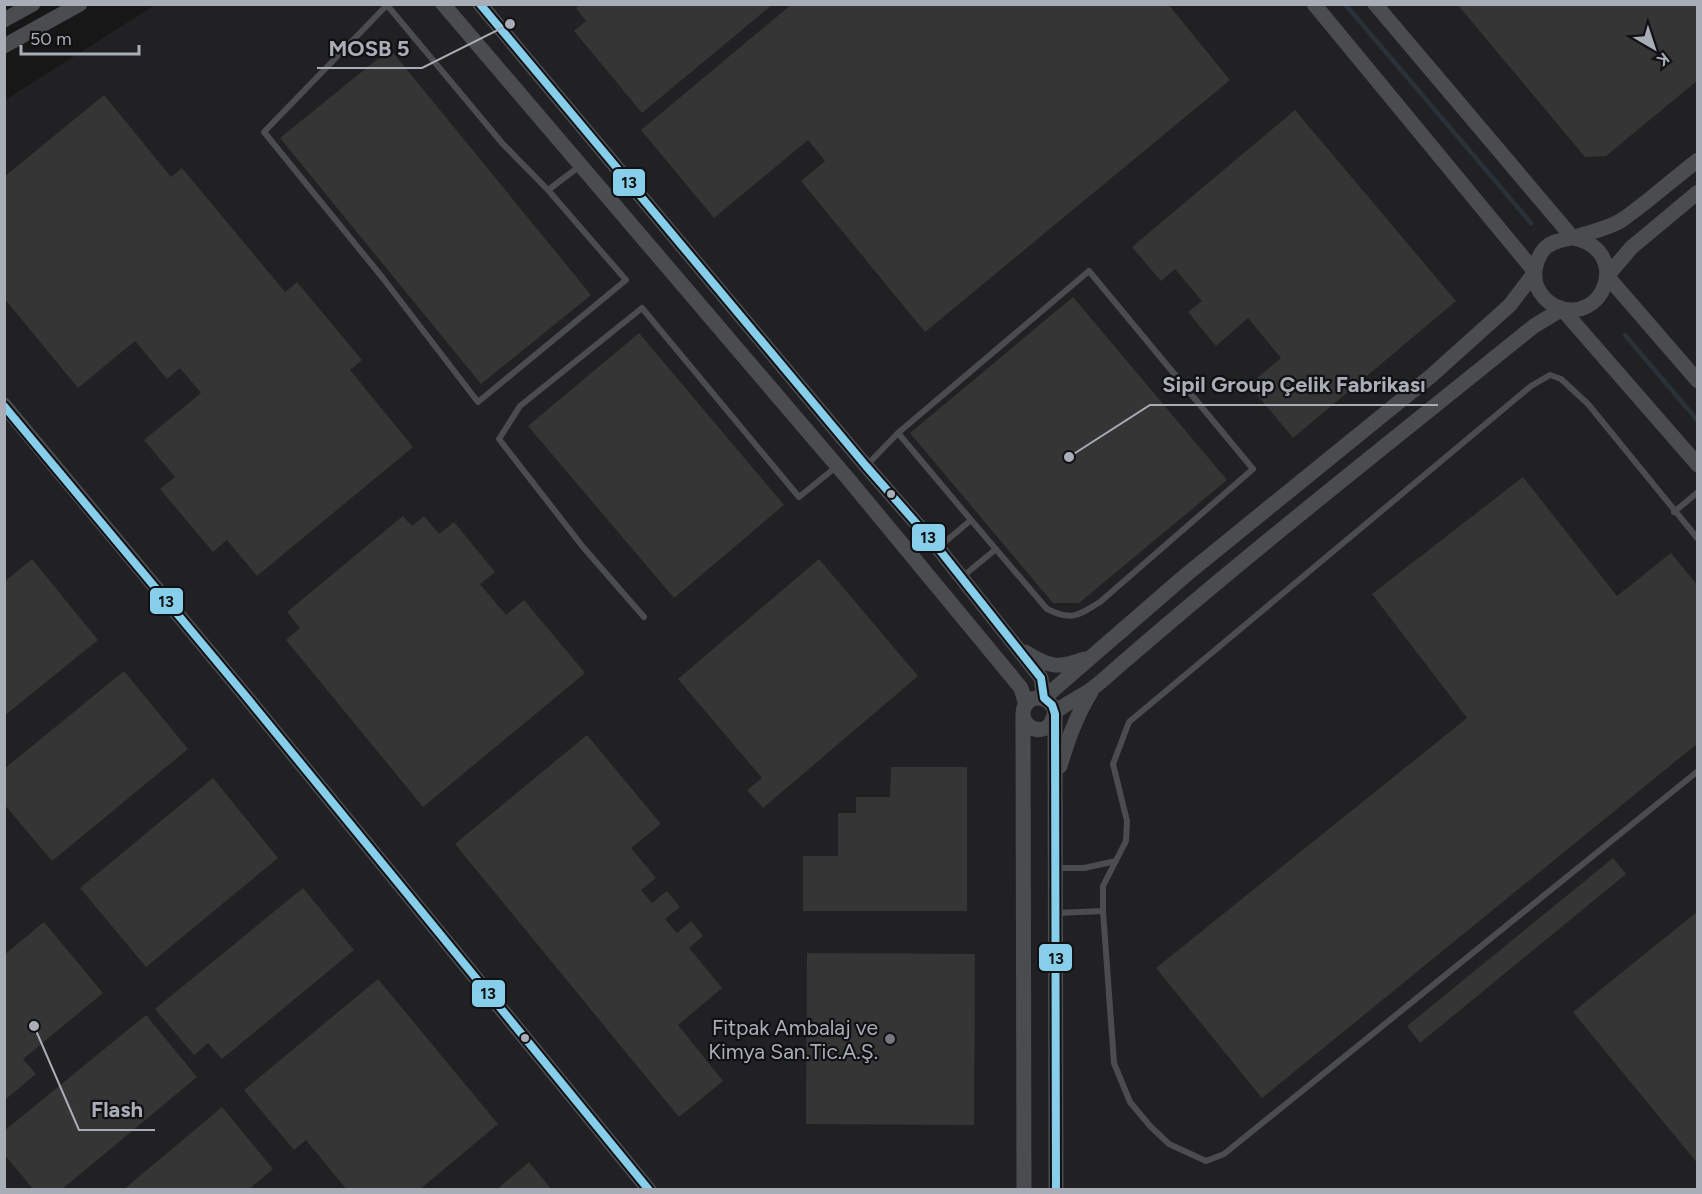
<svg xmlns="http://www.w3.org/2000/svg" width="1702" height="1194" font-family="Figtree,sans-serif">
  <style>
    .built { fill: #212123 }
    .lines { fill: none; stroke-linecap: round; stroke-linejoin: round }
    .stream { stroke: #2a3239; stroke-width: 4.5 }
    .building { fill: #353536 }
    .service { stroke: #4b4c50; stroke-width: 6 }
    .tertiary { stroke: #4b4c50; stroke-width: 15 }
    .bus-1-casing { stroke: #111113; stroke-width: 12 }
    .bus-1 { stroke: #87ceeb; stroke-width: 8 }
    .bus-dot { fill: #a8adb8; stroke: #111113; stroke-width: 2 }
    .poi-dot { fill: #757880; stroke: #111113; stroke-width: 2 }
    .labels { text-anchor: middle; dominant-baseline: central; stroke-width: 4.5; stroke-linejoin: round; paint-order: stroke }
    .poi-label { font-size: 21px; fill: #a8adb8; stroke: #111113; text-anchor: end }
    .leader { fill: none; stroke: #a8adb8; stroke-width: 2 }
    .callout-dot { fill: #a8adb8; stroke: #111113; stroke-width: 2 }
    .callout-label { font-size: 22px; text-anchor: middle; font-weight: bold; fill: #a8adb8; stroke: #111113; stroke-width: 4.5; stroke-linejoin: round; paint-order: stroke }
    .line-badge { stroke: #111113; stroke-width: 2 }
    .pale-badge-label { font-size: 16px; text-anchor: middle; font-weight: bold; fill: #111 }
  </style>
  <rect width="100%" height="100%" fill="#171717"/>
  <path class="built" d="M155,5H1697V1189L5,1190V100Z"/>
  <g class="lines">
    <path class="stream" d="M1345,4L1531,223
      M1625,335L1698,421"/>
  </g>
  <path class="building" d="M581,4H773L642,113L574,31L586,21L576,8Z
    M792,4H1168L1230,80L925,332L801,181L825,161L808,140L714,218L641,130Z
    M1457,4H1698V80L1606,156L1585,157Z
    M390,49L591,295L481,384L280,138Z
    M104,95L171,177L182,168L285,292L297,282L362,360L350,370L413,447L257,576L227,540L213,552L160,489L175,477L144,440L201,393L180,368L167,379L135,341L78,388L4,298V177Z
    M1295,110L1456,301L1293,438L1249,385L1281,358L1248,318L1216,346L1188,312L1202,301L1175,269L1161,281L1132,247Z
    M1073,297L1227,480L1079,603H1053L910,433Z
    M639,333L784,505L674,598L528,426Z
    M1523,477L1617,596L1671,553L1698,586V743L1262,1098L1156,968L1467,718L1372,594Z
    M403,516L412,526L424,516L439,534L454,522L495,572L480,584L506,615L524,600L585,673L423,807L286,640L300,628L287,612Z
    M32,559L98,640L4,716V582Z
    M819,559L918,676L763,808L747,790L762,778L678,679Z
    M124,671L188,749L52,861L4,804V769Z
    M587,735L661,824L631,848L656,878L641,890L652,903L667,891L680,907L665,919L677,933L691,921L703,936L689,948L722,988L678,1025L723,1081L679,1117L455,844Z
    M891,767H967V911H803V856H838V813H856V797H890Z
    M213,778L278,858L146,967L80,888Z
    M1613,858L1626,874L1420,1043L1407,1026Z
    M303,888L354,950L222,1059L208,1043L194,1055L155,1009Z
    M1698,911V1164L1573,1012Z
    M44,922L103,993L23,1059L36,1074L6,1099L4,955Z
    M807,953L975,954L974,1125L806,1124Z
    M378,979L498,1124L419,1190H347L306,1140L294,1150L244,1090Z
    M146,1015L197,1077L61,1190H34L4,1154V1131Z
    M222,1107L273,1169L248,1190H123Z
    M529,1162L552,1190H496Z"/>
  <g class="lines">
    <path class="service" d="M548,190L502,143L387,5L264,132L382,277L478,402L626,280L548,190L580,166
      M867,465L898,433
      M1674,512L1698,492
      M1698,539L1588,404L1561,379L1550,375L1531,386L1129,722L1113,764L1127,821L1126,841L1103,886V911L1114,1063L1130,1102L1150,1126L1169,1144L1206,1161L1224,1154L1698,771
      M939,547L971,520L898,433L1089,271L1253,469L1100,602C1078,616 1071,621 1047,609L971,520
      M962,577L996,549
      M644,617L583,547L499,439L520,406L642,308L799,497L836,467
      M1057,868H1084L1116,861
      M1056,913L1103,911"/>
    <path class="tertiary" d="M443,4L850,481L1021,688L1026,705
      M480,4L866,466L938,548L1041,678L1044,698
      M1314,4L1535,272
      M1375,4L1573,238C1632,249 1605,328 1555,306C1547,302 1541,295 1537,287C1532,274 1536,258 1545,248C1554,240 1564,240 1574,237C1589,233 1609,228 1622,220C1648,202 1673,179 1698,160
      M4,20L33,4
      M4,46L80,4
      M1607,276L1698,381
      M1607,276L1632,247L1698,192
      M1562,309L1698,465
      M4,405L244,694L649,1190
      M1025,652C1049,667 1058,669 1084,659
      M1044,698L1187,574L1431,376L1510,305L1535,272
      M1023,715L1024,1190
      M1060,766C1068,740 1076,716 1091,692
      M1056,1190L1055,714C1053,694 1024,692 1023,713C1023,725 1035,733 1046,728C1053,724 1052,718 1055,713C1063,704 1083,696 1093,688C1105,679 1116,668 1127,659C1260,544 1398,436 1534,326L1562,309"/>
    <defs>
      <path id="bus-1" d="M480,4L866,466L938,548L1041,678L1044,698L1052,705L1055,714L1056,1190
        M4,406L244,694L649,1190"/>
    </defs>
    <use href="#bus-1" class="bus-1-casing"/>
    <use href="#bus-1" class="bus-1"/>
  </g>
  <g class="bus-dot">
    <circle cx="891" cy="494" r="5"/>
    <circle cx="525" cy="1038" r="5"/>
  </g>
  <circle class="poi-dot" cx="890" cy="1039" r="6"/>
  <g class="labels">
    <g class="poi-label">
      <text x="878" y="1027">Fitpak Ambalaj ve<tspan x="878" dy="24">Kimya San.Tic.A.Ş.</tspan></text>
    </g>
  </g>
  <path class="leader" d="M510 24L422 68H317M1069 457L1150 405H1438M34 1026L79 1130H155"/>
  <g class="callout-dot">
    <circle cx="510" cy="24" r="6"/>
    <circle cx="1069" cy="457" r="6"/>
    <circle cx="34" cy="1026" r="6"/>
  </g>
  <g class="callout-label">
    <text x="369" y="56">MOSB 5</text>
    <text x="1294" y="392">Sipil Group Çelik Fabrikası</text>
    <text x="117" y="1117">Flash</text>
  </g>
  <g class="line-badge">
    <rect x="612" y="168" width="34" height="29" rx="6" fill="#87ceeb"/>
    <rect x="911" y="523" width="35" height="29" rx="6" fill="#87ceeb"/>
    <rect x="149" y="587" width="35" height="28" rx="6" fill="#87ceeb"/>
    <rect x="1038" y="943" width="35" height="29" rx="6" fill="#87ceeb"/>
    <rect x="471" y="979" width="35" height="29" rx="6" fill="#87ceeb"/>
  </g>
  <g class="pale-badge-label">
    <text x="629" y="188">13</text>
    <text x="928" y="543">13</text>
    <text x="166" y="607">13</text>
    <text x="1056" y="964">13</text>
    <text x="488" y="999">13</text>
  </g>
  <rect width="1702" height="1194" fill="none" stroke="#a8adb8" stroke-width="12"/>
  <g transform="translate(1654 48) rotate(141)" stroke="#111113" stroke-width="4.5" paint-order="stroke">
  <path d="M0-4.5L10 22L0 15L-10 22Z" fill="#a8adb8"/>
  <text y="-9" font-size="16" font-weight="bold" text-anchor="middle" fill="#a8adb8">K</text>
  </g>
  <path d="M21 45v9h118v-9" fill="none" stroke="#a8adb8" stroke-width="3"/>
  <text x="30" y="45" font-size="18" fill="#a8adb8" stroke="#111113" stroke-width="4.5" paint-order="stroke">50 m</text>
</svg>
